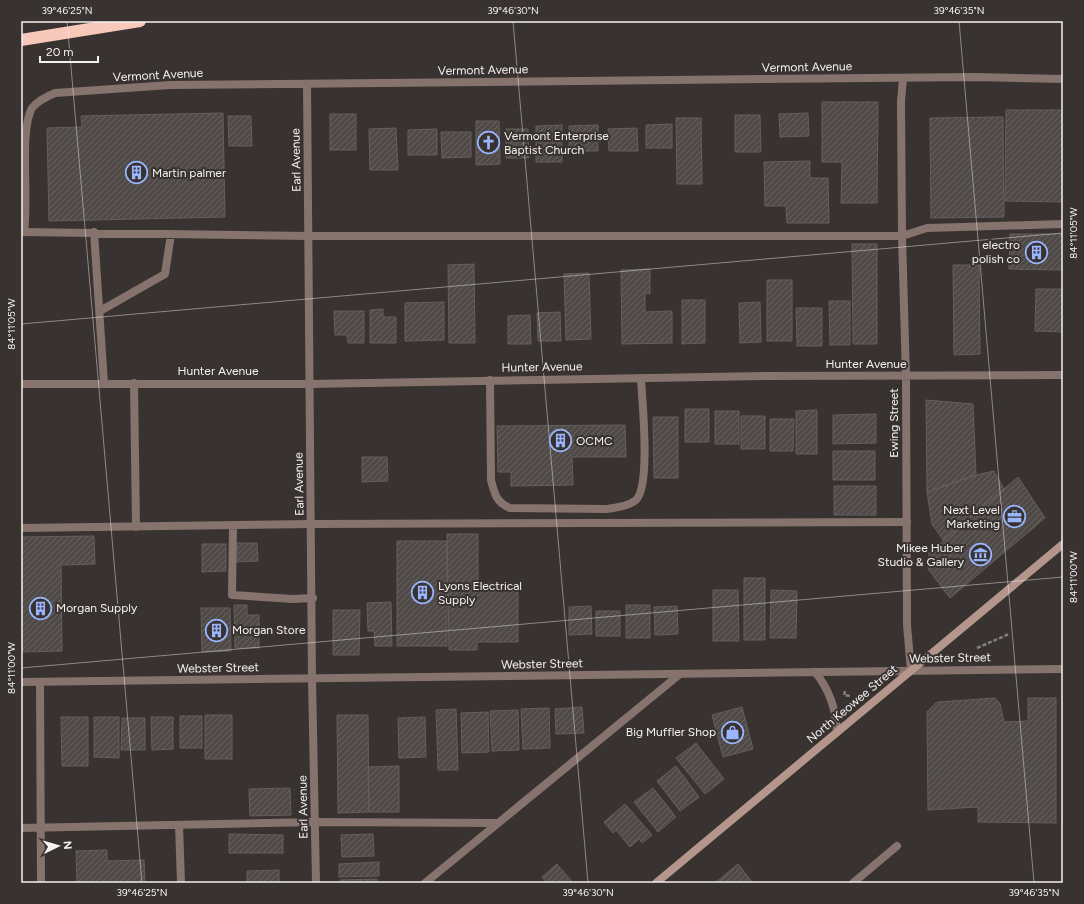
<svg xmlns="http://www.w3.org/2000/svg" width="1084" height="904" font-family="Figtree,sans-serif">
  <style>
    .building { fill: url(#building-hatch); stroke: #645e5c }
    .lines { fill: none; stroke-linecap: round; stroke-linejoin: round }
    .path { stroke: #868180; stroke-width: 2.5; stroke-dasharray: 4 2; stroke-linecap: butt }
    .service { stroke: #86736d; stroke-width: 8 }
    .minor { stroke: #86736d; stroke-width: 8 }
    .tertiary { stroke: #86736d; stroke-width: 8 }
    .secondary { stroke: #b4968c; stroke-width: 8 }
    .motorway { stroke: #f8c9ba; stroke-width: 12 }
    .ticks { fill: none; stroke: #f6f2f1; stroke-width: 1; stroke-opacity: 0.45 }
    .labels { text-anchor: middle; dominant-baseline: central; stroke-width: 4; stroke-linejoin: round; paint-order: stroke }
    .street-label { font-size: 12px; fill: #f6f2f1; stroke: #383230 }
    .poi-label { font-size: 12px; fill: #f6f2f1; stroke: #383230; text-anchor: start }
    .neatline { fill: none; stroke: #f6f2f1; stroke-width: 1.5 }
    .ticks-label { font-size: 10px; text-anchor: middle; fill: #f6f2f1 }
  </style>
  <defs>
    <pattern id="building-hatch" width="6" height="6" patternUnits="userSpaceOnUse"><rect width="6" height="6" fill="#4f4947"/><path d="M-1 1l2-2M0 6l6-6M5 7l2-2" fill="none" stroke="#696462"/></pattern>
  </defs>
  <rect width="100%" height="100%" fill="#383230"/>
  <path class="building" d="M822,102H878L877,203H841L842,162H822Z
    M1006,110H1063V202L1005,201Z
    M223,113L225,217L49,221L47,128L82,127L81,116Z
    M808,113L809,136L780,137L779,114Z
    M330,114H356V150H330Z
    M735,115H760L761,152H735Z
    M228,116H251L252,146H229Z
    M1003,117L1004,217L931,218L930,118Z
    M676,118H701L702,184H677Z
    M476,121H499L500,164L476,165Z
    M672,124V148H646V125Z
    M562,125V162H536V126Z
    M598,125V151H569V126Z
    M396,128L398,170H370L369,129Z
    M637,128L638,151H609L608,129Z
    M437,129V155H408V130Z
    M506,129H528L529,158H506Z
    M441,132H471V157L442,158Z
    M810,161V178H828L829,223H787L786,206H765L764,162Z
    M1010,234H1063V270L1009,269Z
    M852,244H877V344H853Z
    M474,264L475,343H449L448,265Z
    M953,265H979L980,354L954,355Z
    M650,269V294L645,293V312L672,311V343L622,344L621,270Z
    M589,273L591,339L566,340L564,274Z
    M767,280H792V341H767Z
    M1036,289H1063V332L1035,331Z
    M682,300H705V343L682,344Z
    M829,301H850V345H830Z
    M444,302V340L405,341V303Z
    M760,302L761,342L740,343L739,303Z
    M796,308H822V346H797Z
    M383,309V317H396V343H370V310Z
    M334,311H364V343H348L347,335H335Z
    M560,312L561,341H538L537,313Z
    M530,315L531,344H508V316Z
    M926,400L973,404L976,475L927,492Z
    M685,409H709V442H685Z
    M817,410V454H796V411Z
    M715,411H739V444H715Z
    M876,414V443L833,444V415Z
    M741,416H765V449H741Z
    M653,417H678V478H654Z
    M770,419H794L793,451H770Z
    M625,425L626,457H572L573,485L511,486V472H498L497,426Z
    M833,451H875V480H833Z
    M362,457H387L388,481L362,482Z
    M994,471L1004,489L943,540L932,524L927,492L976,475Z
    M1018,477L1045,518L950,598L928,569L929,553Z
    M834,486H876V515H834Z
    M447,534H478V583H518V642H477V650H449Z
    M94,536L95,564L61,565L62,651L21,652V537Z
    M397,541H447V646H397Z
    M237,543H257L258,561L237,562Z
    M202,544H226V571L202,572Z
    M744,578H765V640H744Z
    M713,590H738L739,641H713Z
    M771,590L797,591L796,638H770Z
    M391,602L392,646H375L374,631H368L367,603Z
    M234,605H247V615H259V648H235Z
    M626,605H650V638H626Z
    M591,606L592,634L569,635V607Z
    M677,606L678,634L655,635L654,607Z
    M201,608H230L231,651L202,652Z
    M333,610H360L359,655H333Z
    M596,611H620V636H596Z
    M995,698L1000,704L1004,722L1028,721V698H1056V823L978,822V807L928,810L927,712L937,702Z
    M582,707L584,733L556,734L555,709Z
    M742,707L753,749L723,757L712,715Z
    M549,708L550,748L523,749L521,709Z
    M456,709L458,770H438L436,710Z
    M518,710L519,750L492,751L490,711Z
    M488,712L489,752L462,753L461,713Z
    M205,715H232V759H205Z
    M337,715H368L369,812L338,813Z
    M180,716H202V748H180Z
    M61,717H88V766H62Z
    M94,717H119V758L94,757Z
    M151,717H173V749L152,750Z
    M425,717L426,757L399,758L398,718Z
    M122,718H145V750H121Z
    M696,743L724,779L705,794L676,758Z
    M399,766V812H369L368,767Z
    M676,766L699,797L680,811L657,781Z
    M290,788L291,815L250,816L249,789Z
    M653,788L676,817L658,832L634,802Z
    M625,804L652,835L642,843L639,839L630,847L616,830L613,833L604,822Z
    M229,834L283,835V853H229Z
    M373,834L374,856L342,857L341,835Z
    M107,850V861L144,860L145,883H77L76,851Z
    M379,862V876L339,877V864Z
    M557,864L573,883H547L542,877Z
    M738,864L753,883H715Z
    M279,870V883H247V871Z
    M377,879V883H340V880Z"/>
  <g class="lines">
    <path class="path" d="M977,648L1009,634
      M845,691L844,695L850,696"/>
    <path class="service" d="M21,232L309,236H902L927,228L1063,224
      M94,232L104,383
      M100,311L165,274L171,234
      M490,380L491,480C495,495 496,502 510,508L607,509C615,508 629,506 636,500C651,485 642,401 641,378
      M134,383L136,527
      M233,525L232,595L293,599L313,598
      M21,528L312,524L907,522
      M179,825L181,883
      M21,828L316,822L497,823
      M425,883L680,674
      M853,883L897,846"/>
    <path class="minor" d="M903,79L901,101L902,236L906,377L907,625L911,671
      M307,84L312,679L316,883
      M24,231C29,200 19,131 32,108C37,101 48,96 55,93L170,85L976,77L1063,79
      M21,384H310L768,376L1063,375
      M40,682L41,883"/>
    <path class="tertiary" d="M815,672C830,690 836,709 837,732
      M21,682L1063,669"/>
    <path class="secondary" d="M656,883L1063,544"/>
    <path class="motorway" d="M21,40L140,21"/>
  </g>
  <path class="ticks" d="M67,21L142,883M513,21L588,883M959,21L1034,883M21,324L1063,233M21,668L1063,577"/>
  <defs>
    <symbol id="church-ring" viewBox="-11 -11 22 22"><circle r="9.5" fill="#383230" stroke="#99b5fd" stroke-width="1.5"/><path d="M-1.2-6h2.4v3.5h3.3v2.4h-3.3V6h-2.4V-.1h-3.3v-2.4h3.3Z" fill="#99b5fd"/></symbol>
    <symbol id="building-ring" viewBox="-11 -11 22 22"><circle r="9.5" fill="#383230" stroke="#99b5fd" stroke-width="1.5"/><path d="M-4-6H4V6H1V3H-1V6H-4ZM-2.5-4.3h1.7v1.8h-1.7ZM.8-4.3h1.7v1.8H.8ZM-2.5-1h1.7V.8h-1.7ZM.8-1h1.7V.8H.8Z" fill="#99b5fd"/></symbol>
    <symbol id="office-ring" viewBox="-11 -11 22 22"><circle r="9.5" fill="#383230" stroke="#99b5fd" stroke-width="1.5"/><path d="M-6-3h4V-5.5h4V-3h4V5H-6ZM-1-4.5V-3h2v-1.5ZM-6 0V1H6V0Z" fill="#99b5fd"/></symbol>
    <symbol id="museum-ring" viewBox="-11 -11 22 22"><circle r="9.5" fill="#383230" stroke="#99b5fd" stroke-width="1.5"/><path d="M0-6L6-3V-2H-6V-3ZM-5-1h2V3h-2ZM-1-1h2V3h-2ZM3-1h2V3H3ZM-6 4H6V6H-6Z" fill="#99b5fd"/></symbol>
    <symbol id="shop-ring" viewBox="-11 -11 22 22"><circle r="9.5" fill="#383230" stroke="#99b5fd" stroke-width="1.5"/><path d="M-5-2.5h2.3a2.7 3.5 0 0 1 5.4 0H5L5.5 6h-11ZM-1.5-2.5h3a1.5 2.3 0 0 0-3 0Z" fill="#99b5fd"/></symbol>
  </defs>
  <g fill-rule="evenodd">
    <use href="#church-ring" x="476" y="130" width="25" height="25"/>
    <use href="#building-ring" x="124" y="160" width="25" height="25"/>
    <use href="#building-ring" x="1024" y="240" width="25" height="25"/>
    <use href="#building-ring" x="548" y="428" width="25" height="25"/>
    <use href="#office-ring" x="1002" y="504" width="25" height="25"/>
    <use href="#museum-ring" x="968" y="542" width="25" height="25"/>
    <use href="#building-ring" x="410" y="580" width="25" height="25"/>
    <use href="#building-ring" x="28" y="596" width="25" height="25"/>
    <use href="#building-ring" x="204" y="618" width="25" height="25"/>
    <use href="#shop-ring" x="720" y="720" width="25" height="25"/>
  </g>
  <g class="labels">
    <g class="street-label">
      <text transform="translate(807 67) rotate(-1)">Vermont Avenue</text>
      <text transform="translate(483 70) rotate(-1)">Vermont Avenue</text>
      <text transform="translate(158 75) rotate(-3)">Vermont Avenue</text>
      <text transform="translate(296 160) rotate(-91)">Earl Avenue</text>
      <text x="866" y="364">Hunter Avenue</text>
      <text transform="translate(542 367) rotate(-1)">Hunter Avenue</text>
      <text x="218" y="371">Hunter Avenue</text>
      <text transform="translate(894 423) rotate(-90)">Ewing Street</text>
      <text transform="translate(299 484) rotate(-91)">Earl Avenue</text>
      <text transform="translate(950 658) rotate(-1)">Webster Street</text>
      <text transform="translate(542 664) rotate(-1)">Webster Street</text>
      <text transform="translate(218 668) rotate(-1)">Webster Street</text>
      <text transform="translate(852 704) rotate(-40)">North Keowee Street</text>
      <text transform="translate(303 807) rotate(-91)">Earl Avenue</text>
    </g>
    <g class="poi-label">
      <text x="504" y="136">Vermont Enterprise<tspan x="504" dy="14">Baptist Church</tspan></text>
      <text x="152" y="173">Martin palmer</text>
      <text x="1020" y="245" text-anchor="end">electro<tspan x="1020" dy="14">polish co</tspan></text>
      <text x="576" y="441">OCMC</text>
      <text x="1000" y="510" text-anchor="end">Next Level<tspan x="1000" dy="14">Marketing</tspan></text>
      <text x="964" y="548" text-anchor="end">Mikee Huber<tspan x="964" dy="14">Studio &amp; Gallery</tspan></text>
      <text x="438" y="586">Lyons Electrical<tspan x="438" dy="14">Supply</tspan></text>
      <text x="56" y="608">Morgan Supply</text>
      <text x="232" y="630">Morgan Store</text>
      <text x="716" y="732" text-anchor="end">Big Muffler Shop</text>
    </g>
  </g>
  <rect width="1084" height="904" fill="none" stroke="#383230" stroke-width="44"/>
  <g transform="translate(58 846) rotate(85)" stroke="#383230" stroke-width="3" paint-order="stroke">
  <path d="M0-3L7 15L0 10L-7 15Z" fill="#f6f2f1"/>
  <text y="-6" font-size="11" font-weight="bold" text-anchor="middle" fill="#f6f2f1">N</text>
  </g>
  <path d="M40 56v6h58v-6" fill="none" stroke="#f6f2f1" stroke-width="2"/>
  <text x="46" y="56" font-size="12" fill="#f6f2f1" stroke="#383230" stroke-width="3" paint-order="stroke">20 m</text>
  <rect x="22" y="22" width="1040" height="860" class="neatline"/>
  <g class="ticks-label">
    <text x="67" y="14">39°46'25"N</text>
    <text x="513" y="14">39°46'30"N</text>
    <text x="959" y="14">39°46'35"N</text>
    <text transform="translate(1073 233) rotate(-90)" y="4">84°11'05"W</text>
    <text transform="translate(11 324) rotate(-90)" y="4">84°11'05"W</text>
    <text transform="translate(1073 577) rotate(-90)" y="4">84°11'00"W</text>
    <text transform="translate(11 668) rotate(-90)" y="4">84°11'00"W</text>
    <text x="142" y="896">39°46'25"N</text>
    <text x="588" y="896">39°46'30"N</text>
    <text x="1034" y="896">39°46'35"N</text>
  </g>
</svg>
